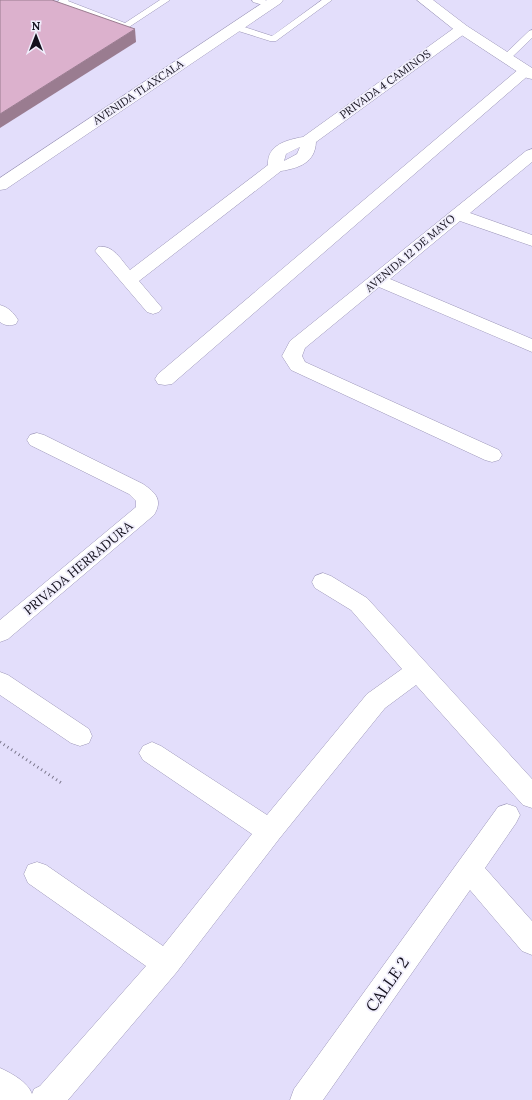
<svg xmlns="http://www.w3.org/2000/svg" width="532" height="1100" font-family="Lora,serif">
  <style>
    .lines { fill: none; stroke-linecap: round; stroke-linejoin: round }
    .lane-casing { stroke: #9c96b8; stroke-width: 1 }
    .street-casing { stroke: #9c96b8; stroke-width: 1 }
    .secondary-casing { stroke: #9c96b8; stroke-width: 1 }
    .path { stroke: #79758a; stroke-width: 3; stroke-dasharray: 1 3.5; stroke-linecap: butt }
    .lane { fill: #fff; fill-rule: evenodd }
    .street { fill: #fff; fill-rule: evenodd }
    .secondary { fill: #fff; fill-rule: evenodd }
    .shaded-wall { fill: #9a7c90 }
    .building { fill: #dcb1cd; stroke: #9a7c90 }
    .labels { text-anchor: middle; dominant-baseline: central; stroke-width: 3.5; stroke-linejoin: round; paint-order: stroke }
    .far-street-label { font-size: 11px; fill: #120f1b; stroke: #f0eefc }
    .street-label { font-size: 13px; fill: #120f1b; stroke: #f0eefc }
    .near-street-label { font-size: 16px; fill: #120f1b; stroke: #f0eefc }
  </style>
  <rect width="100%" height="100%" fill="#e3defb"/>
  <g class="lines">
    <defs>
      <path id="lane" d="M59,0H69L68,1L125,23L160,0H170L126,29L59,4L58,2Z
        M252,0H265L273,4L269,7L253,2Z
        M322,0H332L276,41H270L232,29L230,27L235,24L272,36Z
        M532,30V38L509,60H503L501,58L503,56L529,31Z"/>
      <path id="street" d="M462,25L467,26L469,29L467,32L316,142C315,163 299,168 281,171L139,281L162,308L159,312L153,314L147,312L95,251L98,247C113,244 121,260 130,270L268,165C267,145 286,140 303,137L457,26ZM300,147L297,154L284,161L286,154Z
        M525,67L530,68L532,70L530,74L172,384L165,385L158,384L155,379L158,374L520,68Z
        M532,149V162L470,213L532,235V246L460,221L390,279L532,339V352L379,287L305,348L302,356L305,362L499,450L502,455L499,460L492,462L485,460L291,370L282,356L290,341L526,151Z
        M0,305C8,307 14,313 18,320L16,324C10,326 5,326 0,322Z
        M37,433L44,435L143,484C156,493 163,500 154,515L8,639L0,642V620L136,507V501L129,494L30,445L27,440L30,435Z
        M323,573L331,576L367,598L532,779V808L523,805L416,685L385,708L279,839L176,973L68,1100H0V1068C11,1073 28,1082 32,1094L34,1089L40,1086L146,966L28,883L24,874L28,865L37,862L46,865L163,946L252,834L143,760L139,753L143,746L152,742L161,746L267,815L367,694L402,669L351,610L315,588L312,582L315,576Z
        M0,672L8,675L89,729L92,736L89,743L80,746L71,743L0,695Z
        M507,804L516,807L520,815L516,823L485,868L532,921V955L522,951L470,890L323,1100H290L294,1089L498,807Z"/>
      <path id="secondary" d="M267,0H283L281,3L6,189L0,190V178Z
        M417,0H433L467,26L532,68V79L527,78L457,32Z"/>
    </defs>
    <use href="#lane" class="lane-casing"/>
    <use href="#street" class="street-casing"/>
    <use href="#secondary" class="secondary-casing"/>
    <path class="path" d="M0,742L63,784"/>
    <use href="#lane" class="lane"/>
    <use href="#street" class="street"/>
    <use href="#secondary" class="secondary"/>
  </g>
  <path class="shaded-wall" d="M135,29L136,42L0,128V114Z"/>
  <path class="building" d="M0,0H52L135,29L0,114Z"/>
  <g class="labels">
    <g class="far-street-label">
      <text transform="translate(385 84) rotate(-36)">PRIVADA 4 CAMINOS</text>
      <text transform="translate(138 92) rotate(-34)">AVENIDA TLAXCALA</text>
      <text transform="translate(410 253) rotate(-40)">AVENIDA 12 DE MAYO</text>
    </g>
    <g class="street-label">
      <text transform="translate(78 568) rotate(-40)">PRIVADA HERRADURA</text>
    </g>
    <g class="near-street-label">
      <text transform="translate(387 984) rotate(-55)">CALLE 2</text>
    </g>
  </g>
  <g transform="translate(36 36)" stroke="#f0eefc" stroke-width="3" paint-order="stroke">
  <path d="M0-3L7 15L0 10L-7 15Z" fill="#120f1b"/>
  <text y="-6" font-size="11" font-weight="bold" text-anchor="middle" fill="#120f1b">N</text>
  </g>
</svg>
